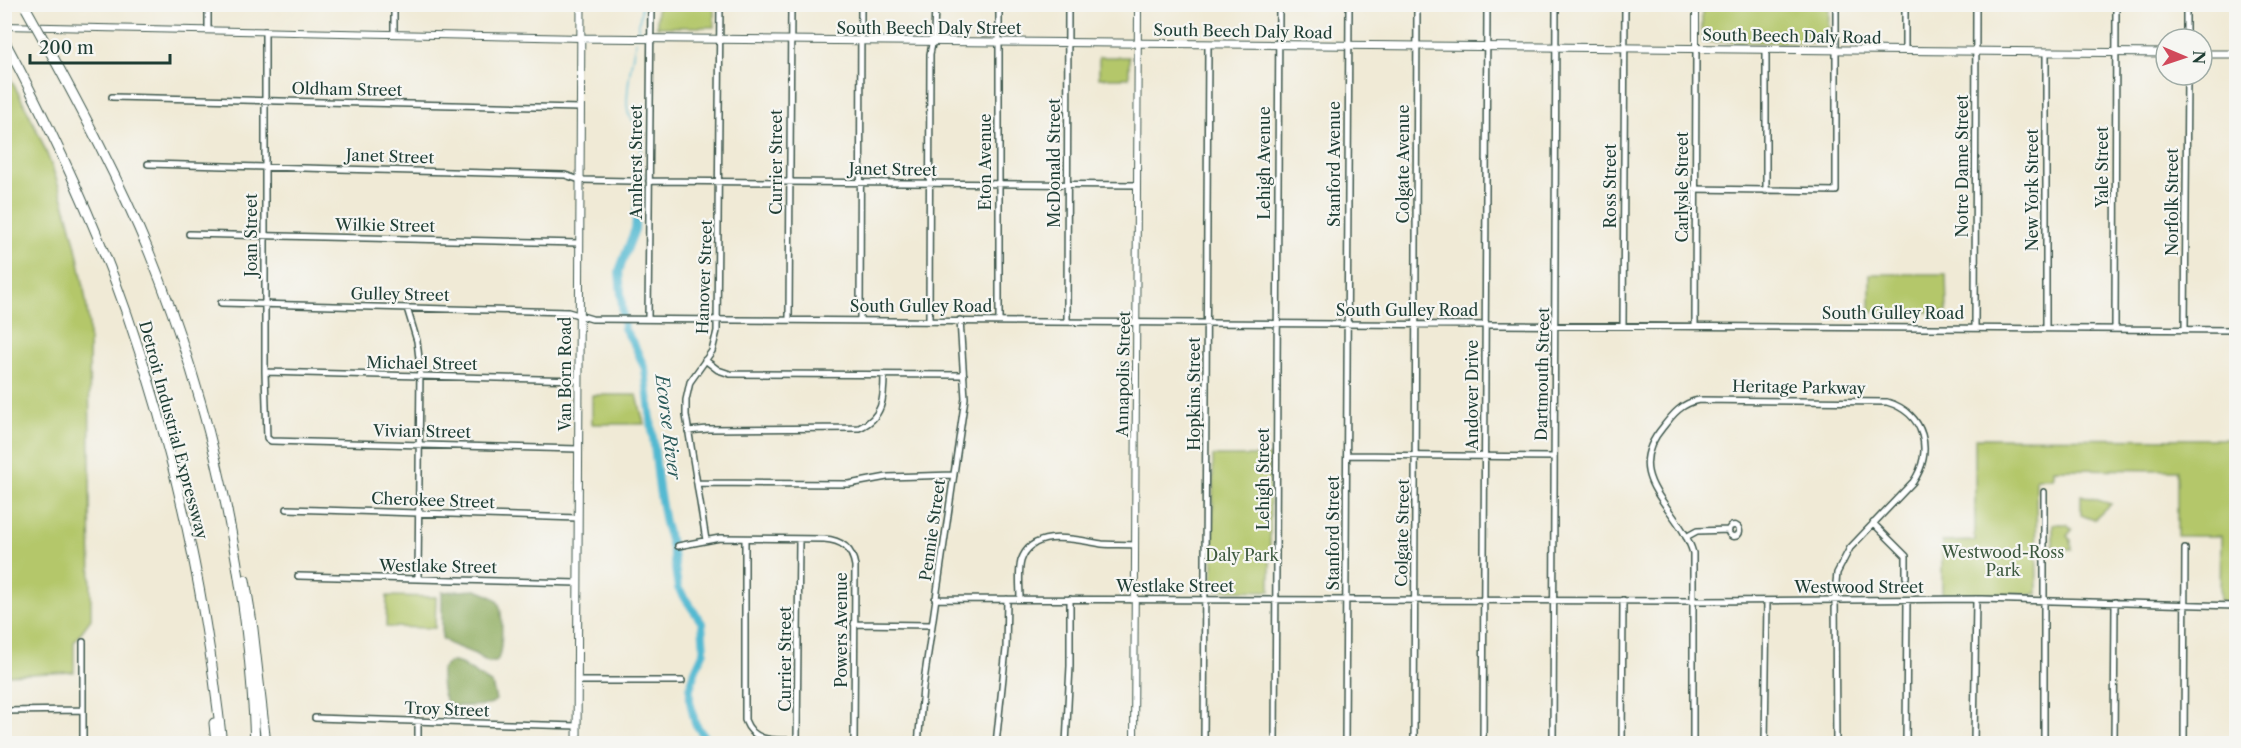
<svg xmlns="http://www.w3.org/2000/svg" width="2241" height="748" font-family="'Libre Caslon Text',serif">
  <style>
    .green { fill: #b4c76a; stroke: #6a824f; stroke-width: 1.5 }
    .forest { fill: #8fac5e; stroke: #577449; stroke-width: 1.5 }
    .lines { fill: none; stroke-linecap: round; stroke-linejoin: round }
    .stream { stroke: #53b9d1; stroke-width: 1.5 }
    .river { stroke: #53b9d1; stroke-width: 8 }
    .minor-casing { stroke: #3e574c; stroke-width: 8 }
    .tertiary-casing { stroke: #3e574c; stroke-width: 8 }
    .secondary-casing { stroke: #3e574c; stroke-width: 9 }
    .motorway-casing { stroke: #3e574c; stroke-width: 11 }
    .minor { stroke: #fff; stroke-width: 5 }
    .tertiary { stroke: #fff; stroke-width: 6 }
    .secondary { stroke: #fff; stroke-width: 7 }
    .motorway { stroke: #fff; stroke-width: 9 }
    .motorway-bridge-casing { stroke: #3e574c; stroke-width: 11; stroke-linecap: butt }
    .motorway-bridge { stroke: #fff; stroke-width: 9 }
    .labels { text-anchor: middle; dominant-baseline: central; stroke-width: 4.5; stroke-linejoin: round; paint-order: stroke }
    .street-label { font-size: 16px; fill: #1f3d34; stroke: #f6f6f2 }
    .park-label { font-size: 16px; fill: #3d593f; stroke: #f6f6f2 }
    .water-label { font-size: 18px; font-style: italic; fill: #2c5c5b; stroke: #f6f6f2 }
  </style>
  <rect width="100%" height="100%" fill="#f6f6f2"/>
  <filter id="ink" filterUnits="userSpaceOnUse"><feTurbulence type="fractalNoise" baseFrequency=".0167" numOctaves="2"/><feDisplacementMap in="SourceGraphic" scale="12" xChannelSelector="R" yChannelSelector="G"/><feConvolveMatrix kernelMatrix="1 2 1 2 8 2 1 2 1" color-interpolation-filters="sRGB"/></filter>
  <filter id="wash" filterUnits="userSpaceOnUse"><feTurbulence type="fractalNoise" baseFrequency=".008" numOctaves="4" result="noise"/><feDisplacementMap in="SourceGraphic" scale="24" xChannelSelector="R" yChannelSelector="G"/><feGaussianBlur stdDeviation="1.35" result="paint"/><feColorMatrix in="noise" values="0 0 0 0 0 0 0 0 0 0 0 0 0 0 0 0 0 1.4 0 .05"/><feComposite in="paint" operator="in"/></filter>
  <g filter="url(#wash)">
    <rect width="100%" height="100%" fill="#f0ead6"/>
    <path class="green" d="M657,5H714V27H657Z
      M1702,5H1829L1828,43L1702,42Z
      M1099,57H1129V78H1099Z
      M5,70C52,147 79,236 89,325L91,619L74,642V672L5,675Z
      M1870,274H1946L1947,312H1870Z
      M592,395H637L644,424H592Z
      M1975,438L2236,439V602L2220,601L2221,536H2177V470L2053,469V478H2036L2037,594H1942V542L1975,541Z
      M1213,456H1270V591L1213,590Z
      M2081,495L2111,504L2094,520L2081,515Z
      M2053,524H2067L2072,530L2067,536L2071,540L2072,549H2053Z
      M387,596L436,597L435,628L386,627Z"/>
    <path class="forest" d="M476,590C482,592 493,596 497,601C504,608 503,655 496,662H488L475,654L450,644L442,638V592Z
      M453,662L461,664L492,684L496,700L489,705C453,706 440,714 441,670L448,663Z"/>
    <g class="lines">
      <path class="stream" d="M637,36L642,4
        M636,41C632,56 625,97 628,112C630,120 638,124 641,131L640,175"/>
      <path class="river" d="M640,175L635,229L619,271L624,328L635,346L645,369L659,489L665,523L672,547L678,588L702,623L704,651L695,671L690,689V701L695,723L709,744"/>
    </g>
  </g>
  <g filter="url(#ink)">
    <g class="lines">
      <defs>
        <path id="minor" d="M394,4V34
          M999,4V320
          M208,30V4
          M265,31V372L267,438L271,441L578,449
          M2186,39V4
          M1905,51V4
          M112,97L580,108
          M148,164L565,175L580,180L631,181
          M649,181L1137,185
          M1690,189L1836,191V4
          M1766,191V49
          M189,234L579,243
          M221,303L568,312L592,319L2236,330
          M407,308L417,341L420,367L418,579
          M648,319L651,4
          M789,319L791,4
          M860,320L861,4
          M929,320L930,54L934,35L935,4
          M1067,321L1068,4
          M1623,325L1625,4
          M1695,325L1696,48
          M1975,328L1976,4
          M2046,328V52
          M2115,329L2116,4
          M2185,329L2187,75
          M705,360L718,370L730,374L964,375
          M265,372L578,380
          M688,431L708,429L859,428C883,418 884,398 884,375
          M1347,455L1554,457
          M697,483L849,484L887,477L954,475
          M287,509L578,518
          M1873,523L1906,556V577
          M1728.5 531a5.5 5.5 0 1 1 11 0a5.5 5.5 0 1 1-11 0Z
          M1686,537L1697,531L1729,530
          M745,539V720C754,744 776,740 797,740
          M706,540L686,415V400L690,382L712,351L717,331L720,4
          M678,546L720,538L824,539C842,540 852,548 855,566L854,744
          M298,576L577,583
          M935,599L1700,601L1982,599L2236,606
          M1020,599C1020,587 1018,572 1021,561C1032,527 1077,540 1102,544C1112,545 1124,544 1135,545
          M854,624L931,625
          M577,681H682
          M4,711L83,710
          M315,718L577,726
          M418,721V744
          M797,742L799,539
          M83,744V642
          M918,744L923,688L965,398L960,320
          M996,744L1006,649L1007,599
          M1066,744L1070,666V599
          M1204,744L1208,44
          M1275,744L1279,4
          M1345,744L1349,4
          M1414,744L1417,4
          M1483,744L1487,4
          M1553,744L1556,4
          M1622,744L1623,600
          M1693,744V553C1680,507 1619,479 1663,427C1673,414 1682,403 1699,400L1887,402C1925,413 1934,452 1913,482L1850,548L1837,573L1835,593L1836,744
          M1765,744L1767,601
          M1906,744L1907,600
          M1974,744L1976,599
          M2044,744V492
          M2114,744L2115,602
          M2184,744L2185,549"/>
        <path id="tertiary" d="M4,26L581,38
          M1696,48V4
          M1134,744L1138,4"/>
        <path id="secondary" d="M581,38L2166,53
          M2202,54H2236
          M577,744L581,4"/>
        <path id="motorway" d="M4,40C51,128 94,219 127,314C175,452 206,598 222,744
          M46,44C83,112 119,180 149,252C212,407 249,576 255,744
          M245,580L253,629L266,744
          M214,723L216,744"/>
      </defs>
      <use href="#minor" class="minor-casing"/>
      <use href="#tertiary" class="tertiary-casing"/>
      <use href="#secondary" class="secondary-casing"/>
      <use href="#motorway" class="motorway-casing"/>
      <use href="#minor" class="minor"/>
      <use href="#tertiary" class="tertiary"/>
      <use href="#secondary" class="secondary"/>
      <use href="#motorway" class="motorway"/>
      <defs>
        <path id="motorway-bridge" d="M26,8L46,44"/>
      </defs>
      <use href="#motorway-bridge" class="motorway-bridge-casing"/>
      <use href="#motorway-bridge" class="motorway-bridge"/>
    </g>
  </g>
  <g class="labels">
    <g class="street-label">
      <text x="929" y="28">South Beech Daly Street</text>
      <text transform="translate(1243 31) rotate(1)">South Beech Daly Road</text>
      <text transform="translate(1792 36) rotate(1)">South Beech Daly Road</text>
      <text transform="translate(347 89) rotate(1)">Oldham Street</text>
      <text transform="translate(390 156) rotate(2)">Janet Street</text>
      <text transform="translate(636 162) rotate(-90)">Amherst Street</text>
      <text transform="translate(776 162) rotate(-90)">Currier Street</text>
      <text transform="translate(985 162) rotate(-90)">Eton Avenue</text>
      <text transform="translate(1054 163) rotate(-90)">McDonald Street</text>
      <text transform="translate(1264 163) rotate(-90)">Lehigh Avenue</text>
      <text transform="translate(1334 164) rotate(-90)">Stanford Avenue</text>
      <text transform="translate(1403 164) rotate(-90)">Colgate Avenue</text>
      <text transform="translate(1962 166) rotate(-90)">Notre Dame Street</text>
      <text transform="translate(2102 167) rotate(-90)">Yale Street</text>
      <text transform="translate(893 169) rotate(1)">Janet Street</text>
      <text transform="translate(1610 186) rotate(-90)">Ross Street</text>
      <text transform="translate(1682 187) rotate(-90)">Carlysle Street</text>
      <text transform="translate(2032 190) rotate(-90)">New York Street</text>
      <text transform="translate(2172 202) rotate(-90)">Norfolk Street</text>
      <text transform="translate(385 225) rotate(1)">Wilkie Street</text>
      <text transform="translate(251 235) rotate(-90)">Joan Street</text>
      <text transform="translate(704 277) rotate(-88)">Hanover Street</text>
      <text transform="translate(400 294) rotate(1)">Gulley Street</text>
      <text x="921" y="306">South Gulley Road</text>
      <text x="1407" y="310">South Gulley Road</text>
      <text x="1893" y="313">South Gulley Road</text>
      <text transform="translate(422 363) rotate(1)">Michael Street</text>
      <text transform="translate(565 374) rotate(-90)">Van Born Road</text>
      <text transform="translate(1123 374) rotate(-89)">Annapolis Street</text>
      <text transform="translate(1542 374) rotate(-89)">Dartmouth Street</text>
      <text transform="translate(1799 387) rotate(1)">Heritage Parkway</text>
      <text transform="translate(1194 394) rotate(-90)">Hopkins Street</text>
      <text transform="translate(1472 395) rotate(-90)">Andover Drive</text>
      <text transform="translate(174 430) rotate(75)">Detroit Industrial Expressway</text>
      <text transform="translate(422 431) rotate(1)">Vivian Street</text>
      <text transform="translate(1263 479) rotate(-90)">Lehigh Street</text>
      <text transform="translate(433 500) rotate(2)">Cherokee Street</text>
      <text transform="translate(932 530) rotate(-82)">Pennie Street</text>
      <text transform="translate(1333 533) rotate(-90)">Stanford Street</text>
      <text transform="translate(1402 533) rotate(-89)">Colgate Street</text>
      <text transform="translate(438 566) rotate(1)">Westlake Street</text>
      <text x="1175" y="586">Westlake Street</text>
      <text x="1859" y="587">Westwood Street</text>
      <text transform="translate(841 630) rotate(-90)">Powers Avenue</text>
      <text transform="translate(785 659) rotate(-90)">Currier Street</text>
      <text transform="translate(447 709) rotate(2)">Troy Street</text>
    </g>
    <g class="park-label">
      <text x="2003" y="552">Westwood-Ross<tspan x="2003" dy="18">Park</tspan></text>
      <text x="1242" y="555">Daly Park</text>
    </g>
    <g class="water-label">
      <text transform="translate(668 427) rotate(83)">Ecorse River</text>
    </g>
  </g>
  <rect width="2241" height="748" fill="none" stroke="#f6f6f2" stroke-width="24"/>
  <g transform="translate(2184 57) rotate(92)"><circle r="28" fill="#f6f6f2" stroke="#a0aca6" stroke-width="1.5"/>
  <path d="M0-4.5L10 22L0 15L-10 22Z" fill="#d1495b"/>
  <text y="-9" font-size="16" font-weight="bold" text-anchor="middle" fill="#1f3d34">N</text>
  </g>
  <path d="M30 54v9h140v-9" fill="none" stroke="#1f3d34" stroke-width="3"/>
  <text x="39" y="54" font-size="18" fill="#1f3d34" stroke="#f6f6f2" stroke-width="4.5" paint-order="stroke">200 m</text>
</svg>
